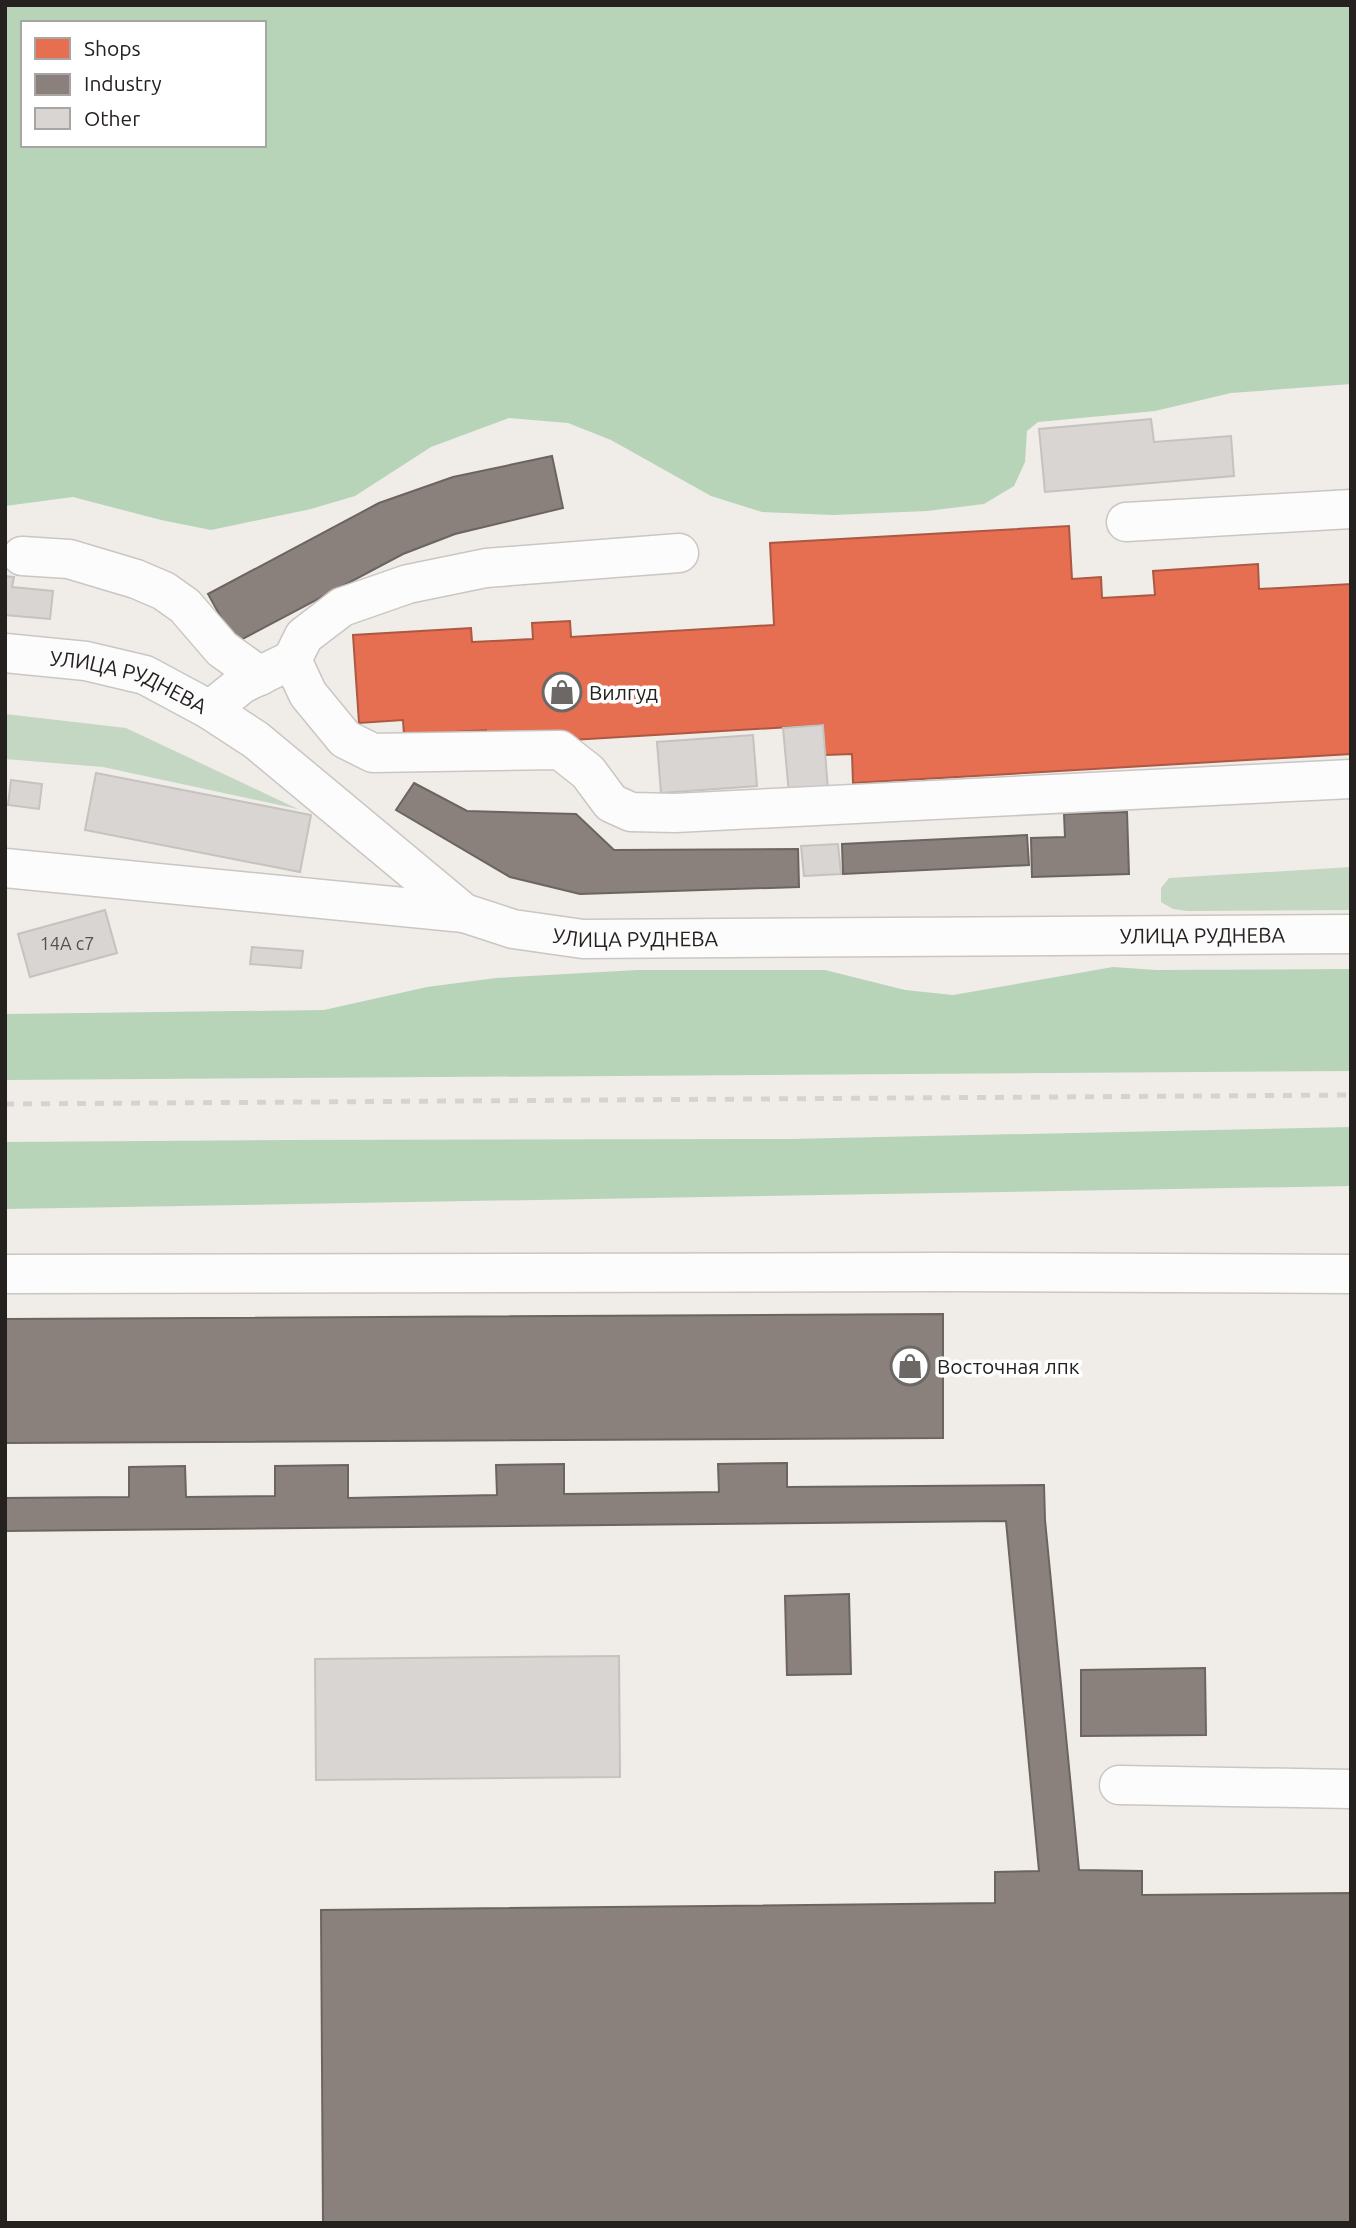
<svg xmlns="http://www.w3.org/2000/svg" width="1356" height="2228" font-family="Ubuntu,sans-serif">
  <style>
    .green { fill: #c3d7c3 }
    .forest { fill: #b7d4b8; fill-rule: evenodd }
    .shops { fill: #e76f51; stroke: #ac5842; stroke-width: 2 }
    .industry { fill: #8a817c; stroke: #6b6460; stroke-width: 2 }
    .building { fill: #d8d5d3; stroke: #c5c2bf; stroke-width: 2 }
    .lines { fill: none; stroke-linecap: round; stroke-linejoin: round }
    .minor-casing { stroke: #cac6c3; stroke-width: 41 }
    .minor { stroke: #fdfcfc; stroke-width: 38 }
    .rail { stroke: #d5d3d2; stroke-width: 5; stroke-dasharray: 9 9; stroke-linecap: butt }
    .labels { text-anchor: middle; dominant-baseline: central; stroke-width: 7; stroke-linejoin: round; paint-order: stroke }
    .number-label { font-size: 18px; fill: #53504e }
    .street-label { font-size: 21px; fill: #24211f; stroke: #fff }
    .poi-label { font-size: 21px; fill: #24211f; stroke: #fff; text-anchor: start }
  </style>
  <rect width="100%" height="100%" fill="#f0ece8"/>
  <path class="green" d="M5,714L126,728L298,809L103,767L5,759Z
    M1351,867V910L1187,911L1173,909L1161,902V888L1169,878Z"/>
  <path class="forest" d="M5,5H1351V384L1231,393L1155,411L1038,422L1027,431L1025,462L1014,486L984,504L927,511L833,515L762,512L711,496L611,440L568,423L509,418L431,447L355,496L311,509L211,530L161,520L73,497L5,506ZM23,23H264V145H23Z
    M1113,967L1156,970L1351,969V1071L5,1080V1014L324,1010L427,987L496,978L637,970H825L905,990L953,995Z
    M1351,1127V1186L5,1209V1142L286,1140L790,1139Z"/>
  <path class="shops" d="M1069,526L1072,579L1101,577L1102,598L1155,595L1153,571L1258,564L1259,589L1351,584V754L853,783L852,754L825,755L823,725L487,745L486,730L404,735L403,720L359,723L353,635L471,628L472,642L533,639L532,623L570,621L571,637L774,625L770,543Z"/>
  <path class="industry" d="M552,456L563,508L455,534L403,554L235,643L208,594L379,503L453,477Z
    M414,783L467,811L576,814L614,850L798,849L799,887L580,894L510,877L396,810Z
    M1127,812L1129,874L1032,877L1031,838L1065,837L1064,814Z
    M1027,835L1029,865L843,874L842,844Z
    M943,1314V1438L5,1443V1319Z
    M787,1463V1487L1044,1485L1045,1520L1079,1870L1142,1871V1895L1351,1893V2223H323L321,1910L995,1903V1872L1039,1871L1006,1521L5,1531V1498L129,1497V1467L185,1466L186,1497L275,1496V1466L348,1465V1498L497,1495L496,1465L564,1464V1494L719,1492L718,1464Z
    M849,1594L851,1674L787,1675L785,1596Z
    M1205,1668L1206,1735L1081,1736V1670Z"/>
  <path class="building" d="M1151,419L1154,442L1231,436L1234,476L1045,492L1039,429Z
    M5,576L14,577L12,587L53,591L50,619L5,615Z
    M823,725L828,791L789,794L783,728Z
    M753,735L757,786L661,793L657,742Z
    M96,773L311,815L300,872L85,830Z
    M11,780L42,784L39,809L8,805Z
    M838,844L841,874L804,876L801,846Z
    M105,910L117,953L30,977L18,934Z
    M252,947L303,951L301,968L250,964Z
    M619,1656L620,1777L316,1780L315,1659Z"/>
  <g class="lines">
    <defs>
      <g id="minor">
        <path d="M1126,522L1351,509"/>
        <path d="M22,556L69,559L136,579L164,591L185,606L222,649L260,676"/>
        <path id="s1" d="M5,653L86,661L145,675L210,710L256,740L464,913L513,929L583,939L1351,934"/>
        <path d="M292,660L308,694L345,739L373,753L560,750L588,772L611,803L631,812L675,813L1351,779"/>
        <path d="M210,710L242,684L292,660L304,636L342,607L408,584L486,568L679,553"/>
        <path d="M5,868L464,913"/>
        <path d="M5,1274L942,1272L1351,1274"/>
        <path d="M1119,1785L1351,1789"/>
      </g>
    </defs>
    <use href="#minor" class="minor-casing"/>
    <use href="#minor" class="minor"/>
    <path class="rail" d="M5,1104L1351,1095"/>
  </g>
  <defs>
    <symbol id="shop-ring" viewBox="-11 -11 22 22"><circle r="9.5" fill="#fff" stroke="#6b6865" stroke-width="1.5"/><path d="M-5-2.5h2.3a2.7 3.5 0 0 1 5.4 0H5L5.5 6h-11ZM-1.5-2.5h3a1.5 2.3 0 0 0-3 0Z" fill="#6b6865"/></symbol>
  </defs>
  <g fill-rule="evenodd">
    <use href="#shop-ring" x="540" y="670" width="44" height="44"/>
    <use href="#shop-ring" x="888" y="1344" width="44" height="44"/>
  </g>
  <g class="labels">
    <g class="number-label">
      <text x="67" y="943">14А с7</text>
    </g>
    <g class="street-label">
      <text stroke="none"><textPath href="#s1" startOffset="128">УЛИЦА РУДНЕВА</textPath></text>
      <text stroke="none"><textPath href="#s1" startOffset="1283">УЛИЦА РУДНЕВА</textPath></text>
      <text stroke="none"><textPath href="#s1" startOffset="716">УЛИЦА РУДНЕВА</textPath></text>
    </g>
    <g class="poi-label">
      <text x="589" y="692">Вилгуд</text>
      <text x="937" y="1366">Восточная лпк</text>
    </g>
  </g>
  <rect width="1356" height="2228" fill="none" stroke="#24211f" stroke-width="14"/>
  <rect x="21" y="21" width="245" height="126" fill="#ffffff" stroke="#a7a6a5" stroke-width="2"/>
  <rect x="35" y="38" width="35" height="21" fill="#e76f51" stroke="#a7a6a5" stroke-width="2"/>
  <text x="84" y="56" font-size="21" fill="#24211f">Shops</text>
  <rect x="35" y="74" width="35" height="21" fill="#8a817c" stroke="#a7a6a5" stroke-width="2"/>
  <text x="84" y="91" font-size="21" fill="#24211f">Industry</text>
  <rect x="35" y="108" width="35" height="21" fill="#d8d5d3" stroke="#a7a6a5" stroke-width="2"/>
  <text x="84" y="126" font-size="21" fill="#24211f">Other</text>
</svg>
